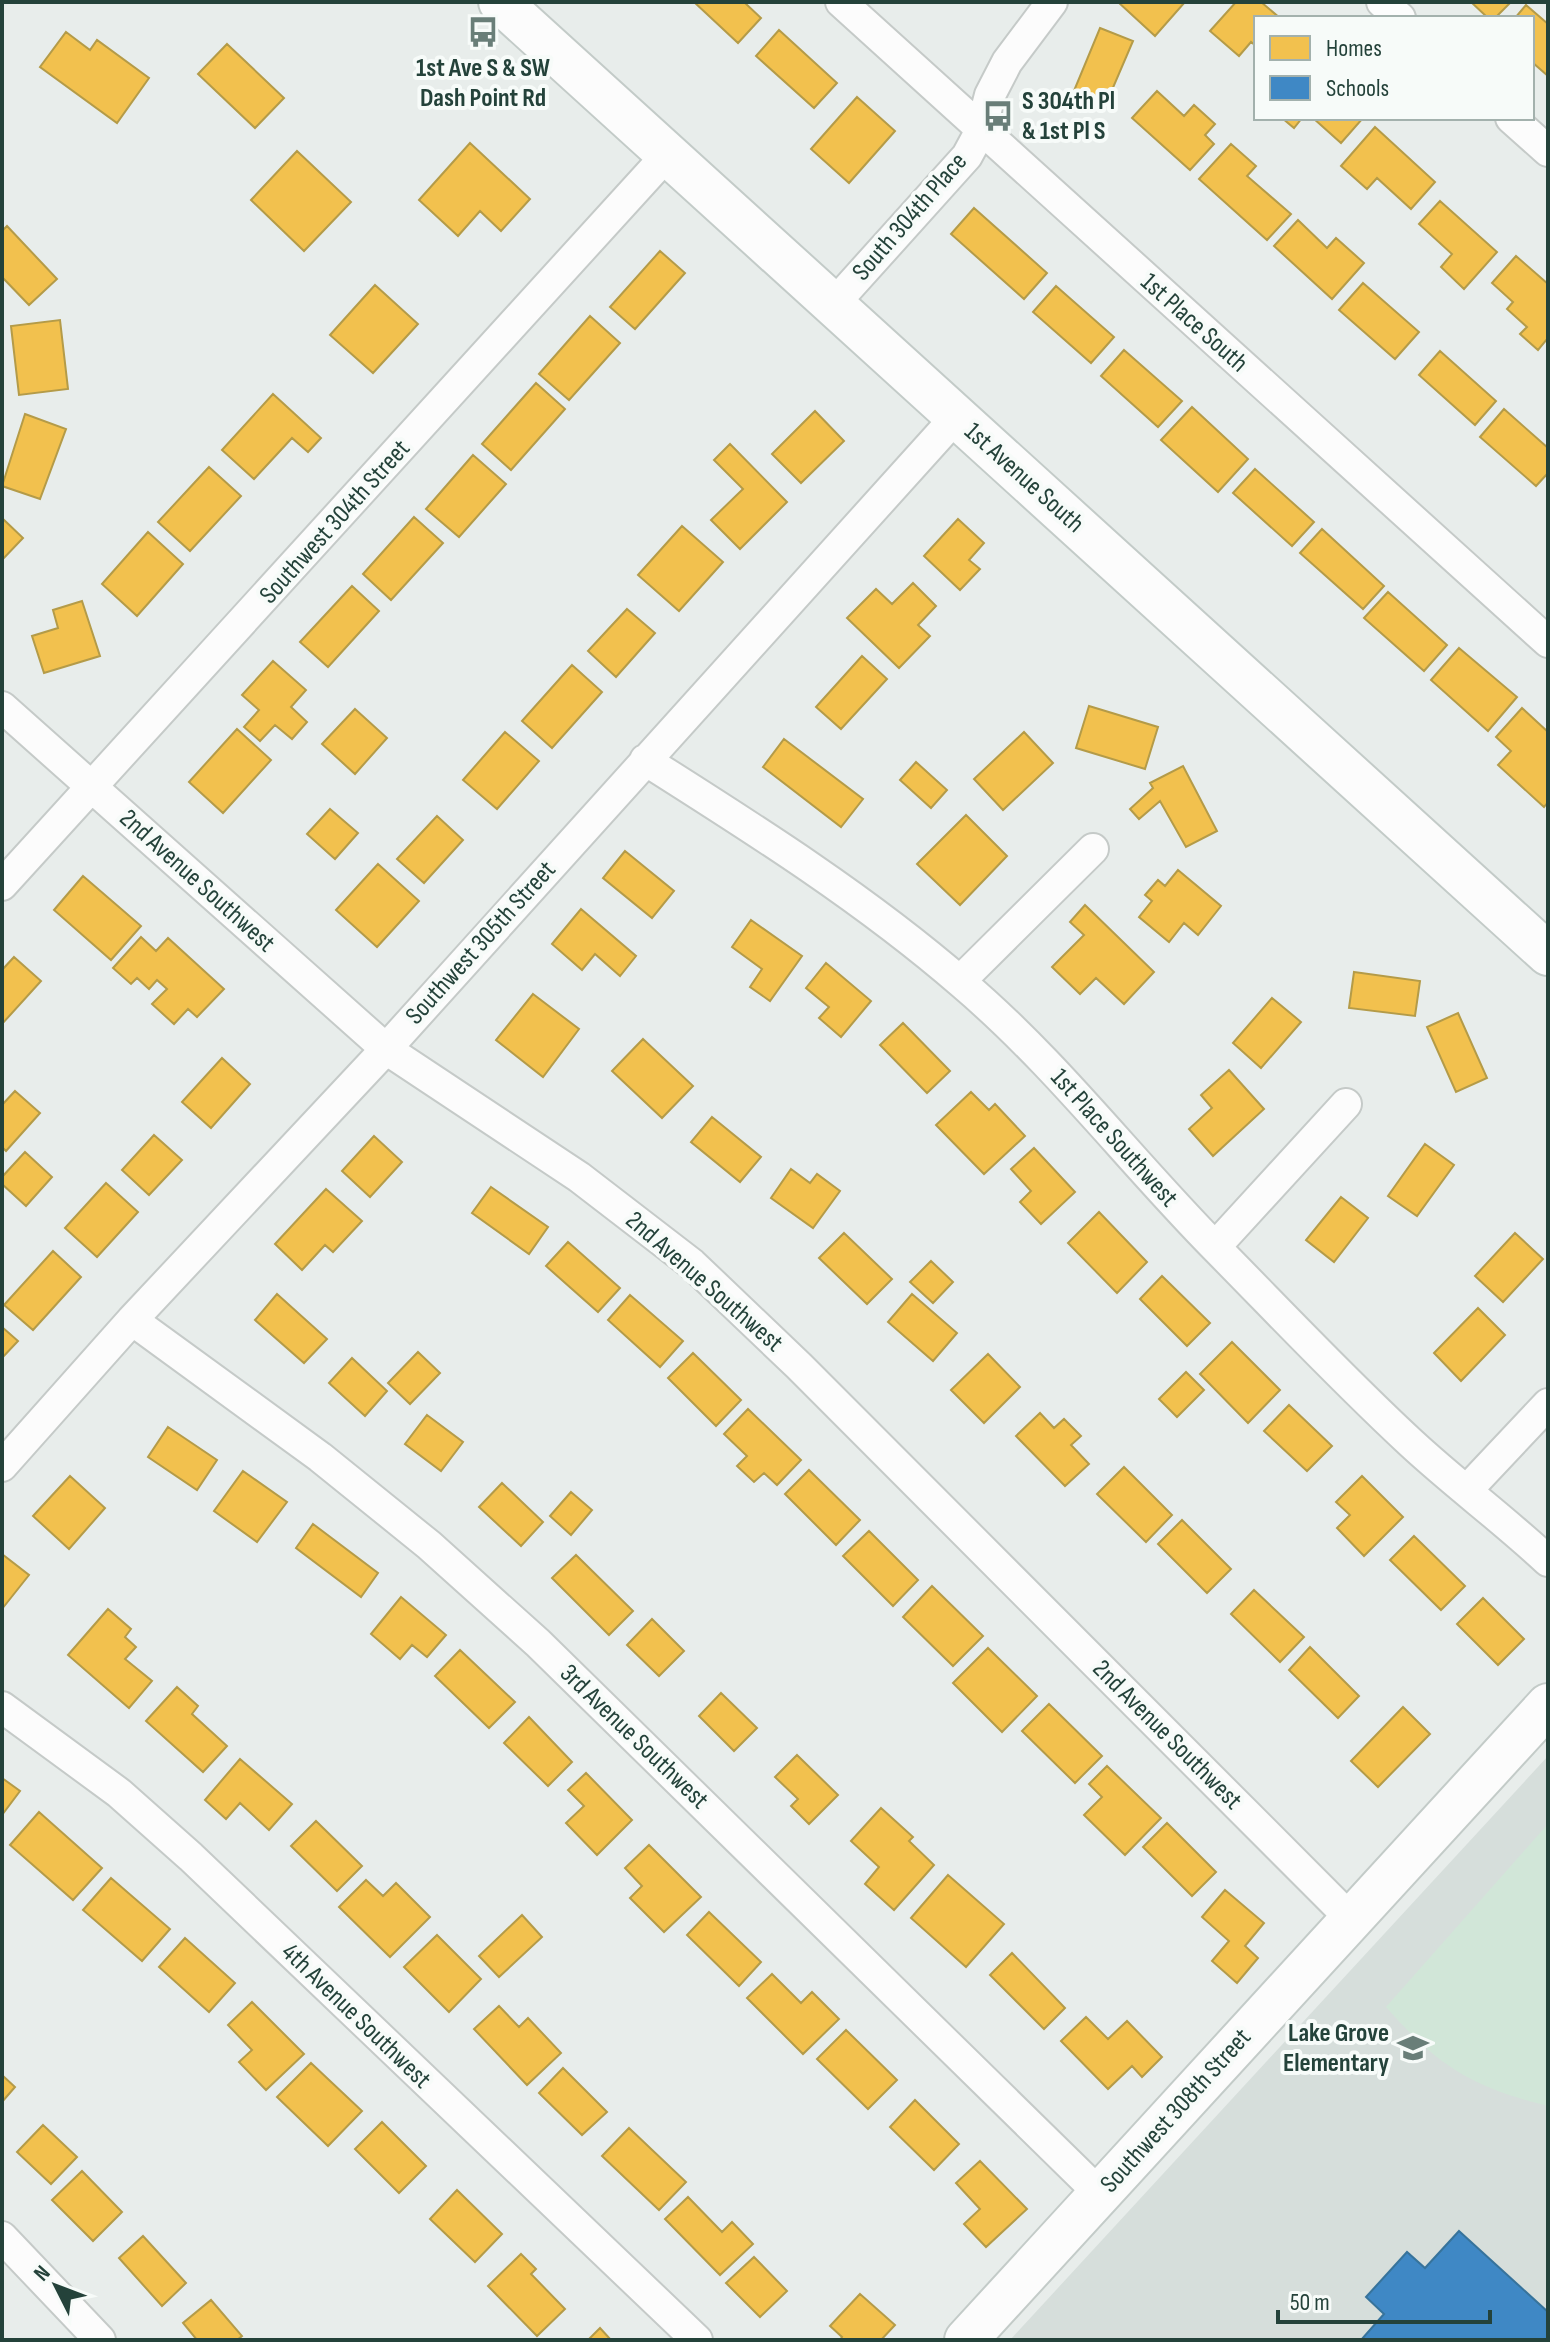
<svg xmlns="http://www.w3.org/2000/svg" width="1550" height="2342" font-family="'Sofia Sans Condensed',sans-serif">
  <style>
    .built { fill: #d6dedb }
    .green { fill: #d1e6d8 }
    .homes { fill: #f2c14e; stroke: #b49b48; stroke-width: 2 }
    .schools { fill: #3f88c5; stroke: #37739b; stroke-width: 2 }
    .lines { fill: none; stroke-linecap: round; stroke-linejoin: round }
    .street-casing { stroke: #c5cac8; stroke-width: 34 }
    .secondary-casing { stroke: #c3cbc8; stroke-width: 46 }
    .street { stroke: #fcfcfc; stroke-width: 30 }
    .secondary { stroke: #fcfcfc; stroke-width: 42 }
    .labels { text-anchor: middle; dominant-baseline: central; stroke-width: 8; stroke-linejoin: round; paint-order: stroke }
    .poi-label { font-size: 26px; font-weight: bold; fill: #24423a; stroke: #f7fbf9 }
    .street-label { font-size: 26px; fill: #24423a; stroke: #f7fbf9 }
  </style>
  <rect width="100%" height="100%" fill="#e8edeb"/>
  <path class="built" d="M1548,1756V2340H1010Z"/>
  <path class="green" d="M1548,1824V2106C1471,2087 1438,2066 1386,2007Z"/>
  <path class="homes" d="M694,2H744L761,18L738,43Z
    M1118,2H1185L1155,36Z
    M1236,2H1261L1280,18H1256V46L1251,42L1239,56L1210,31Z
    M1471,2H1511L1495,18H1488Z
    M1526,5L1548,24V76L1532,62V18H1515Z
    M1100,28L1133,41L1103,111L1071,98Z
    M779,30L837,83L814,108L756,56Z
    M66,32L90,50L97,40L149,78L117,123L40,67Z
    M227,44L284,98L255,128L198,74Z
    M1157,91L1184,116L1194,105L1215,124L1205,135L1214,144L1190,170L1132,118Z
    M857,97L895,131L849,183L811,149Z
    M1282,118H1302L1294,128Z
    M1313,118H1363L1341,143Z
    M1375,127L1435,182L1411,209L1377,178L1367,189L1341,166Z
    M470,143L530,199L501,231L480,211L458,236L419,200Z
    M1231,144L1256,166L1247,176L1291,214L1267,240L1199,179Z
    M297,151L351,202L304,251L251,200Z
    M1440,201L1497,252L1464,289L1441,267L1452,254L1419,224Z
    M974,208L1047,273L1024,299L951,234Z
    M1298,220L1327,248L1336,238L1364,263L1332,299L1274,246Z
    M7,226L57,279L29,305L2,277V231Z
    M660,251L685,273L635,329L610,307Z
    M1516,256L1548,284V338L1538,350L1520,334L1527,327L1507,309L1513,302L1492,283Z
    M1363,283L1419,332L1395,359L1339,310Z
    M375,285L418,324L373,373L330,335Z
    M1056,286L1114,337L1091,363L1033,312Z
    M590,316L620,343L569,400L539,374Z
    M60,320L68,389L19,395L11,326Z
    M1124,350L1182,401L1158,427L1101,376Z
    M1440,351L1496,401L1475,425L1419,375Z
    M536,383L565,409L511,470L482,444Z
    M273,394L321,438L308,452L292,438L254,479L222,450Z
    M1192,407L1248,459L1218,492L1161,440Z
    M1504,409L1548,448V473L1536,486L1480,437Z
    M815,411L844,441L801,483L772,454Z
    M25,414L66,429L40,499L2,486Z
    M730,444L787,502L740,549L711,520L743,489L714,460Z
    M473,455L506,484L459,537L426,509Z
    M209,467L241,496L190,551L158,522Z
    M1255,469L1314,522L1292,546L1233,493Z
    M414,517L443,543L391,600L363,574Z
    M2,518L23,538L2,560Z
    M958,519L984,543L969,560L980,569L960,590L924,556Z
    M682,526L723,562L679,611L638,575Z
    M1322,529L1384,586L1363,609L1300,553Z
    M148,532L183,564L137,616L102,584Z
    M913,583L936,606L918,625L930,636L899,668L847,618L876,589L892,604Z
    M352,586L379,611L328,667L300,642Z
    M1388,592L1447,645L1424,671L1364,618Z
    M82,601L100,656L44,673L32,636L58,628L53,610Z
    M627,609L655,633L616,677L588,651Z
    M1459,648L1517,697L1488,731L1431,680Z
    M862,656L887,679L841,729L816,707Z
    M273,661L306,690L291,707L307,722L292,739L275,725L260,741L244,727L259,710L242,695Z
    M572,665L602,692L552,748L522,721Z
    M1089,706L1158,727L1145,769L1076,748Z
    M1522,708L1548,732V802L1544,807L1498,765L1511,751L1496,737Z
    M355,709L387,738L355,774L322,744Z
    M237,729L271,760L223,813L189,782Z
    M505,732L539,761L497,809L463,780Z
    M1024,732L1053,763L1003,810L974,779Z
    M784,739L863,799L841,827L763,767Z
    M916,762L947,790L931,808L900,780Z
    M1183,766L1217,831L1186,847L1160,801L1139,819L1130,809L1153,788L1150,783Z
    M330,809L358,833L335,859L307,834Z
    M966,815L1007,856L960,905L917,864Z
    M437,816L463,840L424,883L397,859Z
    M625,851L674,891L652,918L603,878Z
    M378,864L419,901L377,947L336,910Z
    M1178,870L1221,906L1198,935L1184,923L1169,942L1139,917L1152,901L1145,895L1158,880L1165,886Z
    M83,876L141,926L111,960L54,910Z
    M1085,905L1154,972L1124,1004L1096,978L1080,994L1052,967L1084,935L1070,922Z
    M581,909L636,956L620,976L595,954L582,970L552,944Z
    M751,920L802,956L770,1001L750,987L762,969L732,947Z
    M141,937L156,951L168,938L224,989L197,1017L188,1009L174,1024L152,1004L167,989L157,980L149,989L137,978L131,984L113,968Z
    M14,957L41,981L2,1024V970Z
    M826,963L871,1001L841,1037L819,1018L829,1007L806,988Z
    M1354,972L1420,981L1415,1016L1349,1008Z
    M533,994L579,1029L543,1077L496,1040Z
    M1272,998L1301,1022L1261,1068L1233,1043Z
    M1458,1013L1487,1078L1456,1092L1427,1027Z
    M903,1023L950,1071L927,1093L880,1045Z
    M643,1039L693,1086L662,1118L612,1071Z
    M222,1058L250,1084L211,1128L182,1102Z
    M1229,1070L1264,1109L1213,1156L1189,1129L1212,1108L1201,1095Z
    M15,1091L40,1113L6,1151L2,1147V1105Z
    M971,1092L989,1110L995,1104L1025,1136L984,1174L936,1125Z
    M712,1117L761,1157L740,1182L691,1142Z
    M154,1135L182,1160L149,1195L122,1170Z
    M374,1136L402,1162L370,1197L342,1171Z
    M1425,1144L1454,1165L1417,1216L1388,1196Z
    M1034,1148L1075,1192L1041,1224L1020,1202L1031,1191L1011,1169Z
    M25,1152L52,1177L26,1206L2,1184V1177Z
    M791,1169L810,1183L817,1174L840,1191L813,1228L771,1198Z
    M106,1183L138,1212L97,1257L65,1228Z
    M491,1187L548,1227L529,1254L472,1213Z
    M326,1189L362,1221L333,1252L325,1245L302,1270L275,1244Z
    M1341,1197L1368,1218L1334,1262L1306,1240Z
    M1099,1212L1147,1262L1117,1293L1068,1243Z
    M844,1233L892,1279L867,1304L819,1258Z
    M1515,1233L1543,1259L1503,1302L1475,1276Z
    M568,1242L620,1288L598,1312L546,1266Z
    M53,1251L81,1277L33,1330L4,1305Z
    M931,1261L953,1282L933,1303L910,1282Z
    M1162,1276L1210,1323L1187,1346L1140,1299Z
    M277,1294L327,1339L304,1363L255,1320Z
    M912,1294L957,1333L933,1361L888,1322Z
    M630,1295L683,1341L660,1367L608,1320Z
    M1478,1308L1505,1335L1461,1381L1434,1353Z
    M2,1327L18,1341L2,1358Z
    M1232,1342L1280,1390L1248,1423L1200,1374Z
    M418,1352L440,1373L410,1404L388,1383Z
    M693,1353L741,1400L716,1426L668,1378Z
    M988,1354L1020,1387L984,1423L951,1390Z
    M352,1358L387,1391L365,1416L329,1383Z
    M1186,1372L1204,1390L1177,1417L1159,1399Z
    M1289,1405L1332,1446L1307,1471L1264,1431Z
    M748,1409L801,1460L777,1485L764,1473L754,1482L737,1466L747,1456L724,1434Z
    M1040,1413L1054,1428L1064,1419L1081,1436L1071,1445L1089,1464L1065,1486L1016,1436Z
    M427,1415L463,1442L441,1471L405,1444Z
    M168,1427L217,1460L197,1490L148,1457Z
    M1124,1467L1172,1515L1146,1542L1097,1494Z
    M809,1470L860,1520L836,1545L785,1494Z
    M243,1471L287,1502L257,1542L214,1511Z
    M70,1476L105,1508L69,1549L33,1516Z
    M1362,1476L1403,1517L1364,1556L1337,1528L1350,1515L1336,1502Z
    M502,1483L543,1522L521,1546L479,1507Z
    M571,1492L592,1510L571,1535L550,1516Z
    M1182,1520L1231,1569L1207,1593L1158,1544Z
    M313,1524L378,1573L361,1597L296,1548Z
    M869,1531L918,1580L893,1606L843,1556Z
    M1414,1536L1465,1586L1441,1610L1390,1560Z
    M2,1554L29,1575L2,1609Z
    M576,1555L633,1611L609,1635L552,1578Z
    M932,1586L983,1636L953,1666L903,1617Z
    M1254,1590L1304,1637L1280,1662L1231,1614Z
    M401,1597L446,1635L427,1657L412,1645L400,1659L371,1634Z
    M1483,1598L1524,1639L1498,1665L1457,1624Z
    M108,1609L131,1629L125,1637L136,1647L125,1659L152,1681L129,1708L68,1655Z
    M652,1619L684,1651L659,1676L627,1645Z
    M1310,1647L1359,1696L1338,1718L1289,1670Z
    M988,1648L1037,1696L1002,1732L953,1683Z
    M460,1650L515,1702L489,1728L435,1676Z
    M177,1687L198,1706L192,1714L227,1746L203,1772L146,1721Z
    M721,1693L757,1728L734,1751L699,1716Z
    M1049,1704L1102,1756L1075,1783L1022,1731Z
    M1403,1707L1430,1734L1378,1787L1351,1761Z
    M529,1717L572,1762L548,1786L504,1743Z
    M797,1755L838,1795L809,1824L791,1806L798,1799L775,1777Z
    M240,1759L292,1804L269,1830L240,1803L226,1819L205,1800Z
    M1107,1766L1161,1818L1125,1855L1084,1815L1102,1797L1089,1784Z
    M586,1773L632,1820L597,1855L566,1823L584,1806L568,1790Z
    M2,1778L20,1791L2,1815Z
    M881,1808L913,1837L909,1841L934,1865L894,1910L865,1884L879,1867L851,1841Z
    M39,1812L102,1868L73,1900L10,1845Z
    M316,1821L362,1866L337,1891L291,1846Z
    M1167,1823L1216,1872L1192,1896L1143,1847Z
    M649,1845L701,1897L664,1932L630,1898L642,1886L625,1868Z
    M948,1875L1004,1924L966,1967L911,1918Z
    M111,1878L170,1929L142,1961L83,1910Z
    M366,1880L383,1896L396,1883L430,1917L390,1957L339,1907Z
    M1225,1890L1264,1923L1245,1946L1258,1958L1237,1983L1212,1961L1229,1941L1202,1917Z
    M709,1912L761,1962L739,1986L687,1935Z
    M522,1915L542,1937L499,1977L479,1956Z
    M437,1935L481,1979L449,2012L404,1967Z
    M185,1938L235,1983L209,2012L159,1967Z
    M1012,1953L1065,2008L1044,2029L990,1975Z
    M772,1974L801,2003L812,1992L839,2019L803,2054L747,1998Z
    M252,2002L304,2054L266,2090L239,2062L252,2050L228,2025Z
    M499,2006L519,2027L528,2018L561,2053L527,2085L474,2029Z
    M1086,2017L1108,2039L1127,2021L1162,2057L1142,2077L1132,2066L1108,2089L1061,2041Z
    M846,2030L897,2080L868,2109L817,2059Z
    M311,2063L362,2111L328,2146L277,2097Z
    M563,2068L607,2112L582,2135L539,2093Z
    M2,2075L15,2087L2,2102Z
    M915,2100L959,2144L934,2170L890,2127Z
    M382,2122L426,2166L399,2193L355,2149Z
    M43,2125L77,2157L51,2184L17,2152Z
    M629,2128L686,2182L659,2210L602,2156Z
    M980,2161L1027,2209L986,2247L964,2224L980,2209L956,2183Z
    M82,2171L122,2212L93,2241L52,2200Z
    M457,2190L502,2234L475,2262L430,2219Z
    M688,2197L722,2232L732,2222L753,2244L720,2275L665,2219Z
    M143,2236L186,2283L162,2306L119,2258Z
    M521,2254L536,2269L531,2274L565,2309L537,2336L488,2286Z
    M754,2257L787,2291L760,2317L726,2283Z
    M860,2294L895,2325L881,2340H840L842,2337L830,2326Z
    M211,2300L242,2336L237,2340H197L183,2323Z
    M600,2328L611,2340H588Z"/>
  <path class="schools" d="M1459,2231L1548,2312V2340H1361L1384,2314L1366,2297L1407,2252L1425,2268Z"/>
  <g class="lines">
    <defs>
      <path id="street" d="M841,2L1548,642
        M1382,2L1400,18
        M1511,118L1548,151
        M832,306L967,156L981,130L990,95L1007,62L1052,2
        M2,707L386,1049L579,1177L692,1264L799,1366L1351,1919
        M645,760C754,829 865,899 963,984C1056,1063 1130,1161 1216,1248C1280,1313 1343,1380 1410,1442C1454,1483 1503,1519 1548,1561
        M2,885L666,156
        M960,981L1093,849
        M1215,1247L1346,1104
        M132,1320L320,1457L429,1545L538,1643L1100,2194
        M2,1466L132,1320L386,1049L956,417
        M1467,1490L1548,1404
        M2,1707L119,1793L191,1857L697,2340
        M2,2237L100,2340"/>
      <path id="secondary" d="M500,2L1548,954
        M966,2340L1548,1705"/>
    </defs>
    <use href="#street" class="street-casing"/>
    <use href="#secondary" class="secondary-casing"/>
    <use href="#street" class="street"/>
    <use href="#secondary" class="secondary"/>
  </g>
  <defs>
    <symbol id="bus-bare" viewBox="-9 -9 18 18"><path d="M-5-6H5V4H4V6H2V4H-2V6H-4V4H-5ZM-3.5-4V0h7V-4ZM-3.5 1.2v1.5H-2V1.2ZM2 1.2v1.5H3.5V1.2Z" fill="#697e78" stroke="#f7fbf9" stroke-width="2.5" paint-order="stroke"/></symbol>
    <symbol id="school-bare" viewBox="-9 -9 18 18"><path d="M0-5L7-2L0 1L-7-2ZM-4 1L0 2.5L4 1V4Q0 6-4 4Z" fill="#697e78" stroke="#f7fbf9" stroke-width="2.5" paint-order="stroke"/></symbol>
  </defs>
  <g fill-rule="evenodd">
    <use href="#bus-bare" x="461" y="10" width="44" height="44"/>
    <use href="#bus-bare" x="976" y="94" width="44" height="44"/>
    <use href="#school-bare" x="1391" y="2026" width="44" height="44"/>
  </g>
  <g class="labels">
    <g class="poi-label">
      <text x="483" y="68">1st Ave S &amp; SW<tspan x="483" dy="30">Dash Point Rd</tspan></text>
      <text x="1022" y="101" text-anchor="start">S 304th Pl<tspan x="1022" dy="30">&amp; 1st Pl S</tspan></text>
      <text x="1389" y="2033" text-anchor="end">Lake Grove<tspan x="1389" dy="30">Elementary</tspan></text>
    </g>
    <g class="street-label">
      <text transform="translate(910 217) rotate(-49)">South 304th Place</text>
      <text transform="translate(1194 323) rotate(42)">1st Place South</text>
      <text transform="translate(1024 478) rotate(42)">1st Avenue South</text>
      <text transform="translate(335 522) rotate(-48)">Southwest 304th Street</text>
      <text transform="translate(197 881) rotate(42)">2nd Avenue Southwest</text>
      <text transform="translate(481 943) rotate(-48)">Southwest 305th Street</text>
      <text transform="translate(1114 1138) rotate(48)">1st Place Southwest</text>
      <text transform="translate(704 1282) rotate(41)">2nd Avenue Southwest</text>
      <text transform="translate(1167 1735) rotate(45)">2nd Avenue Southwest</text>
      <text transform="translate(634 1737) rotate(44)">3rd Avenue Southwest</text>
      <text transform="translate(356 2016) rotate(44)">4th Avenue Southwest</text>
      <text transform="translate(1176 2111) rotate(-48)">Southwest 308th Street</text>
    </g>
  </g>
  <rect width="1550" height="2342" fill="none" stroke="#24423a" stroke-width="8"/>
  <rect x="1254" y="16" width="280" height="104" fill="#f7fbf9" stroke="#a3b1ad" stroke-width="2"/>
  <rect x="1270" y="36" width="40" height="24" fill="#f2c14e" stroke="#a3b1ad" stroke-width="2"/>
  <text x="1326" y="56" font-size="24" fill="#24423a">Homes</text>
  <rect x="1270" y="76" width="40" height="24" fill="#3f88c5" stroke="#a3b1ad" stroke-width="2"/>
  <text x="1326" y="96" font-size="24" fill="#24423a">Schools</text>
  <g transform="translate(56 2286) rotate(312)" stroke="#f7fbf9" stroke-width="6" paint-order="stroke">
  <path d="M0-6L14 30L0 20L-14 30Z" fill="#24423a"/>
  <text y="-12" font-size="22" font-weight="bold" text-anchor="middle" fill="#24423a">N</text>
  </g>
  <path d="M1278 2310v12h212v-12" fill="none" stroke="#24423a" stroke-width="4"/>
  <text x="1290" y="2310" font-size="24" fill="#24423a" stroke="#f7fbf9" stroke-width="6" paint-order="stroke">50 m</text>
</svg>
